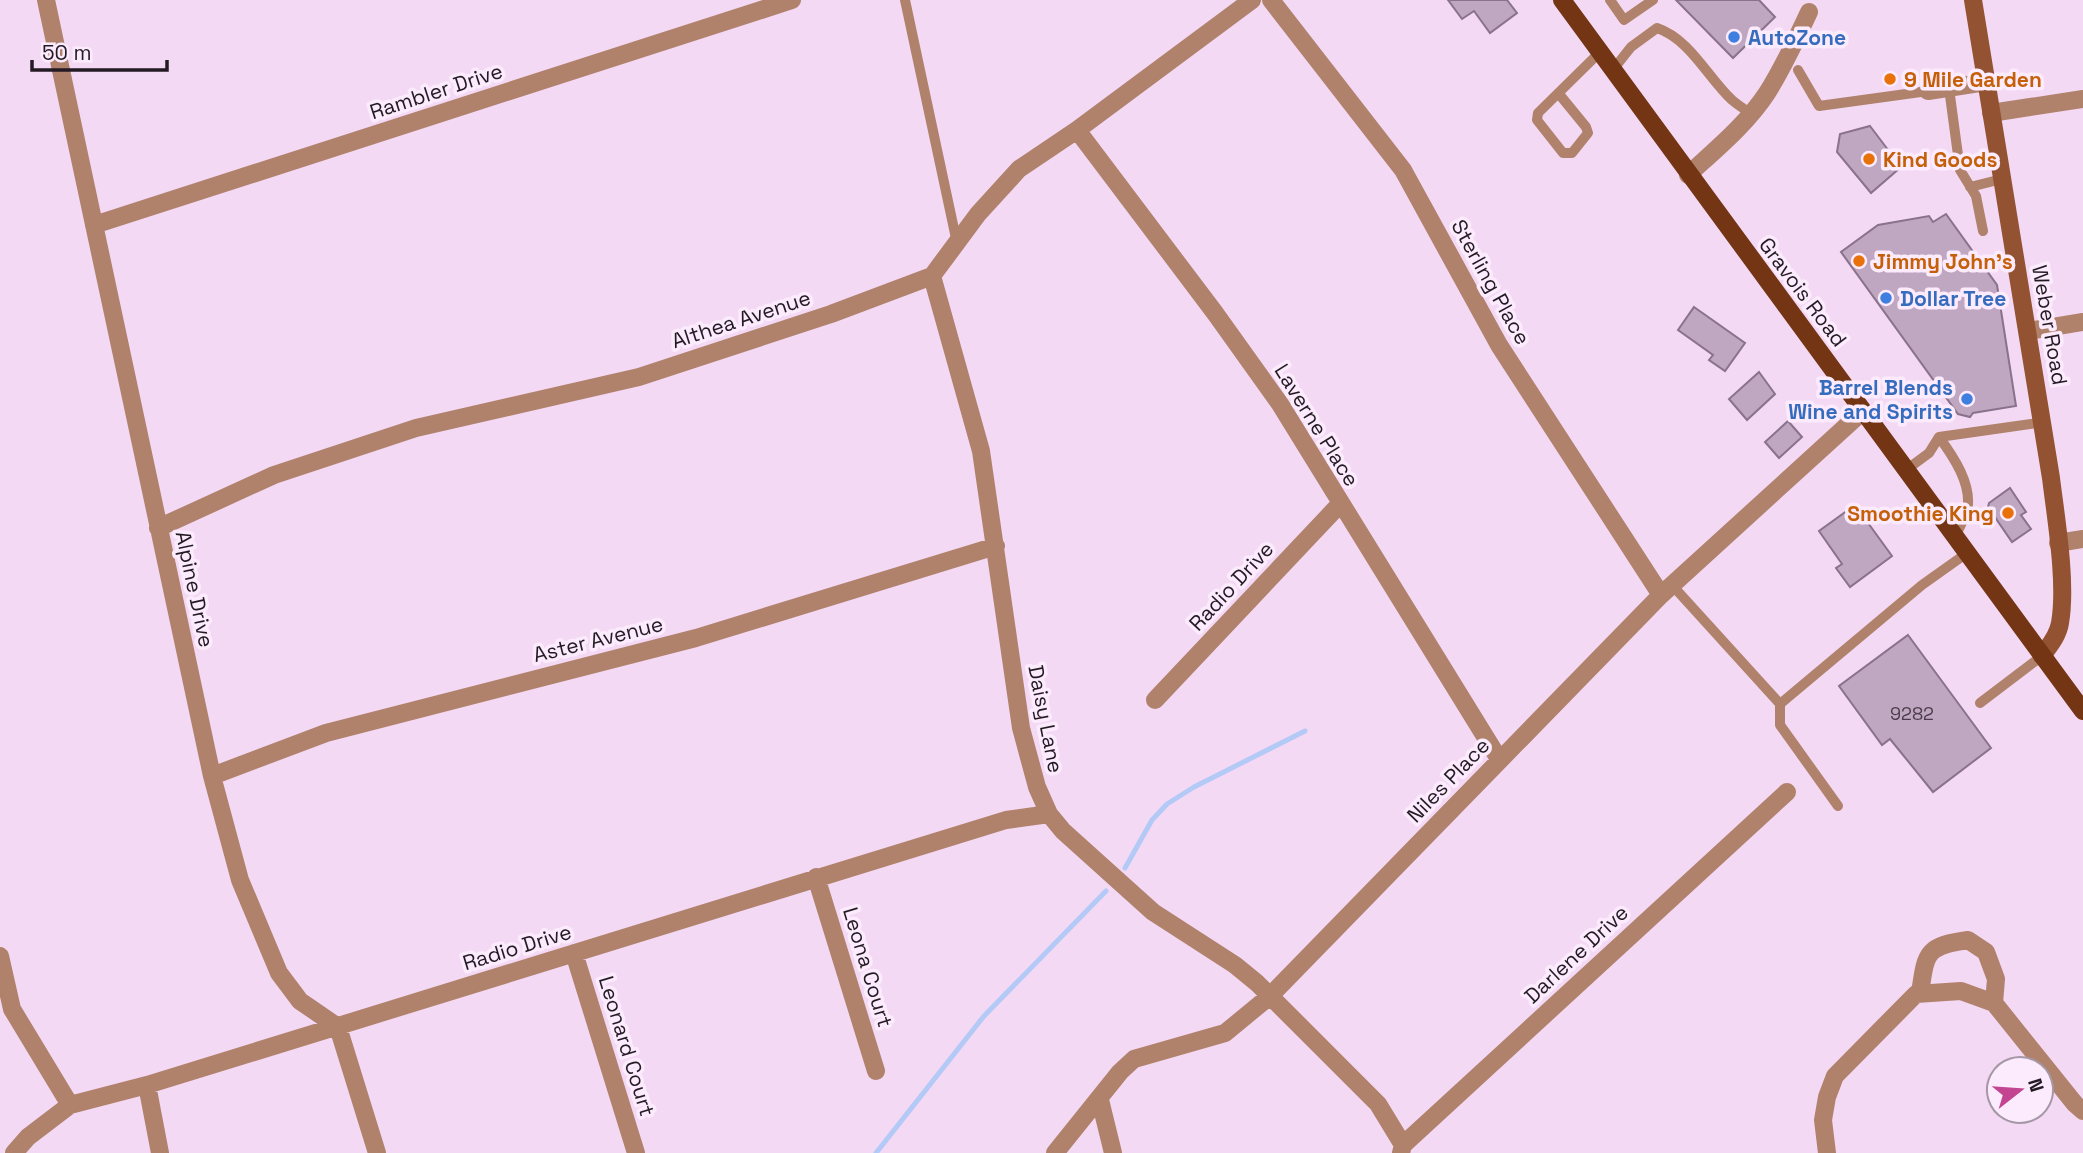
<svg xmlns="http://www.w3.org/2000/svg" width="2083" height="1153" font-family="'Space Grotesk',sans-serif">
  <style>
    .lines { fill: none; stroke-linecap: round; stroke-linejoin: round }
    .stream { stroke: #b3c9f6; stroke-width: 5 }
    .building { fill: #bfa6c1; stroke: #8a728b; stroke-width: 2 }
    .lane { stroke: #b0826c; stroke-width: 10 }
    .street { stroke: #b0826c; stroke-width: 18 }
    .secondary { stroke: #935231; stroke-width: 18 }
    .primary { stroke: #733513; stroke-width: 18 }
    .shop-dot { fill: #3f7fe0; stroke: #fbebfc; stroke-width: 2.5 }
    .food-dot { fill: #e8710a; stroke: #fbebfc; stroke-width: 2.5 }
    .labels { text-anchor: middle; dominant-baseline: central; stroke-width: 7; stroke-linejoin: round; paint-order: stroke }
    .number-label { font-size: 18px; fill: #4a3d4b }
    .shop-label { font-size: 21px; font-weight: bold; fill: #366cbe; stroke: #fbebfc; text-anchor: start }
    .food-label { font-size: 21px; font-weight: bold; fill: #c56008; stroke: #fbebfc; text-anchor: start }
    .street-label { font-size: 21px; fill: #231a24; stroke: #fbebfc }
  </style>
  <rect width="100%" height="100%" fill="#f4d9f5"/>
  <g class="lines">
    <path class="stream" d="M1125,868L1152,820L1167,804L1194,787L1305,731
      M876,1153L984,1016L1106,891"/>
  </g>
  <path class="building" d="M1448,0H1507L1517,13L1490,33L1474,11L1462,19Z
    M1676,0H1759L1775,17L1733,58Z
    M1870,126L1901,167L1871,193L1837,152L1840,134Z
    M1946,214L1997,285L2016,406L1973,413L1970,417L1958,414L1841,252L1878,225L1929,216L1933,222Z
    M1694,307L1745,343L1725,371L1709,360L1713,355L1678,330Z
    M1759,372L1775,394L1747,420L1729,399Z
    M1788,421L1802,437L1779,458L1765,442Z
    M2010,488L2026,512L2021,515L2031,529L2012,542L1988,507L1989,503Z
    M1855,505L1892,556L1850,587L1836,568L1842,564L1819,531Z
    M1908,635L1991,748L1933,792L1890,739L1882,745L1839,686Z"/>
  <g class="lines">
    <path class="lane" d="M905,0L957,243
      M1610,0L1624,20L1653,0
      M1798,70L1819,106L1928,91
      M1612,71L1631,47L1657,28C1690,39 1708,78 1732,100C1738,105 1744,109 1750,113
      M1949,88L1960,170L1976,196L1983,231
      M1559,94L1586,127L1588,133L1572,153H1563L1537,120L1538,113L1599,53
      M1970,187L2002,179
      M1939,437C1953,456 1973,485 1967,511C1964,519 1959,529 1955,537
      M1906,470L1929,453L1939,437L2044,422
      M1672,585L1780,704L1922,585L1967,553
      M1980,703L2042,656
      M1780,704V725L1838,806"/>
    <path class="street" d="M46,0L212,776L240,880L279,973L300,1001L338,1027L377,1153
      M1271,0L1403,170L1499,345L1661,595
      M1928,91L1986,82
      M1991,113L2083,99
      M1077,130L1215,313L1280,404L1499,759
      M1688,175C1715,150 1746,125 1767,93C1783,68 1796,40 1809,12
      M94,225L792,0
      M932,276L981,451L1021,728L1037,787L1049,814L1063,831L1153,912L1235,965L1257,983L1378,1104L1403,1145
      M2028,331L2083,322
      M158,528L274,475L416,428L639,377L831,314L932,276L978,214L1019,169L1077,130L1252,0
      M2058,543L2083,539
      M1155,700L1340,504
      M212,776L326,733L696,638L996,546
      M816,877L876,1071
      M574,953L636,1153
      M0,956L12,1009L70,1105
      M1920,993C1926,953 1925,946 1968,940L1986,952L1996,979L1994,1003
      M147,1085L160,1153
      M1100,1100L1113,1153
      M14,1153L28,1137L70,1105L147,1085L1006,820L1049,814
      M1055,1153L1120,1072L1134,1059L1225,1033L1270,996L1661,595L1863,411
      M1401,1153L1403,1145L1787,792
      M1827,1153L1823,1120L1827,1097L1835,1076L1916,994L1961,991L1994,1003L2075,1104L2083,1111"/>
    <path class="secondary" d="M1973,0L2051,478C2056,519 2067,583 2060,623C2058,636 2049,646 2042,656"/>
    <path class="primary" d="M1562,0L2083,711"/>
  </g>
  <g class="shop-dot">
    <circle cx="1734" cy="37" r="7"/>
    <circle cx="1886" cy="298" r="7"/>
    <circle cx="1967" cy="399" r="7"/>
  </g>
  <g class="food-dot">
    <circle cx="1890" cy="79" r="7"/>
    <circle cx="1869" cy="159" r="7"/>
    <circle cx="1859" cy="261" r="7"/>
    <circle cx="2008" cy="513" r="7"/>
  </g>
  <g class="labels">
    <g class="number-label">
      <text x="1912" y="713">9282</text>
    </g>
    <g class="shop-label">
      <text x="1748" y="37">AutoZone</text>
      <text x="1900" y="298">Dollar Tree</text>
      <text x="1953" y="387" text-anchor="end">Barrel Blends<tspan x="1953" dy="24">Wine and Spirits</tspan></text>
    </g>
    <g class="food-label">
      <text x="1904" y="79">9 Mile Garden</text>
      <text x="1883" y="159">Kind Goods</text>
      <text x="1873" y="261">Jimmy John's</text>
      <text x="1994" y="513" text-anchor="end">Smoothie King</text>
    </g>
    <g class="street-label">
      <text transform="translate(436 91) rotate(-18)">Rambler Drive</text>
      <text transform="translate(1491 282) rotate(61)">Sterling Place</text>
      <text transform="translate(1803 292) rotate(53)">Gravois Road</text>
      <text transform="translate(741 319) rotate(-18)">Althea Avenue</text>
      <text transform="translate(2050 325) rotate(80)">Weber Road</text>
      <text transform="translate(1317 425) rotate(58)">Laverne Place</text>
      <text transform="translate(1231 586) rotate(-47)">Radio Drive</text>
      <text transform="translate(195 589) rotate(78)">Alpine Drive</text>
      <text transform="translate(598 639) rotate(-14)">Aster Avenue</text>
      <text transform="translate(1046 719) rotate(79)">Daisy Lane</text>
      <text transform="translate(1448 780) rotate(-46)">Niles Place</text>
      <text transform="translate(517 947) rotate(-17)">Radio Drive</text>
      <text transform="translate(1576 954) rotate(-43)">Darlene Drive</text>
      <text transform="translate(868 967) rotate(73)">Leona Court</text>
      <text transform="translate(627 1046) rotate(73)">Leonard Court</text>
    </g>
  </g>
  <g transform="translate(2020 1090) rotate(73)"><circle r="33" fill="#fbebfc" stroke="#a597a6" stroke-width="2"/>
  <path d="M0-5L12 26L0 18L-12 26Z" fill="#c34490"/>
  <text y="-10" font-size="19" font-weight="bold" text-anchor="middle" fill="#231a24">N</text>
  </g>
  <path d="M32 60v10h135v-10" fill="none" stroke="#231a24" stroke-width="3.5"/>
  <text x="42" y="60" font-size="21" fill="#231a24" stroke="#fbebfc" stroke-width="5" paint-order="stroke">50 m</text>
</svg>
